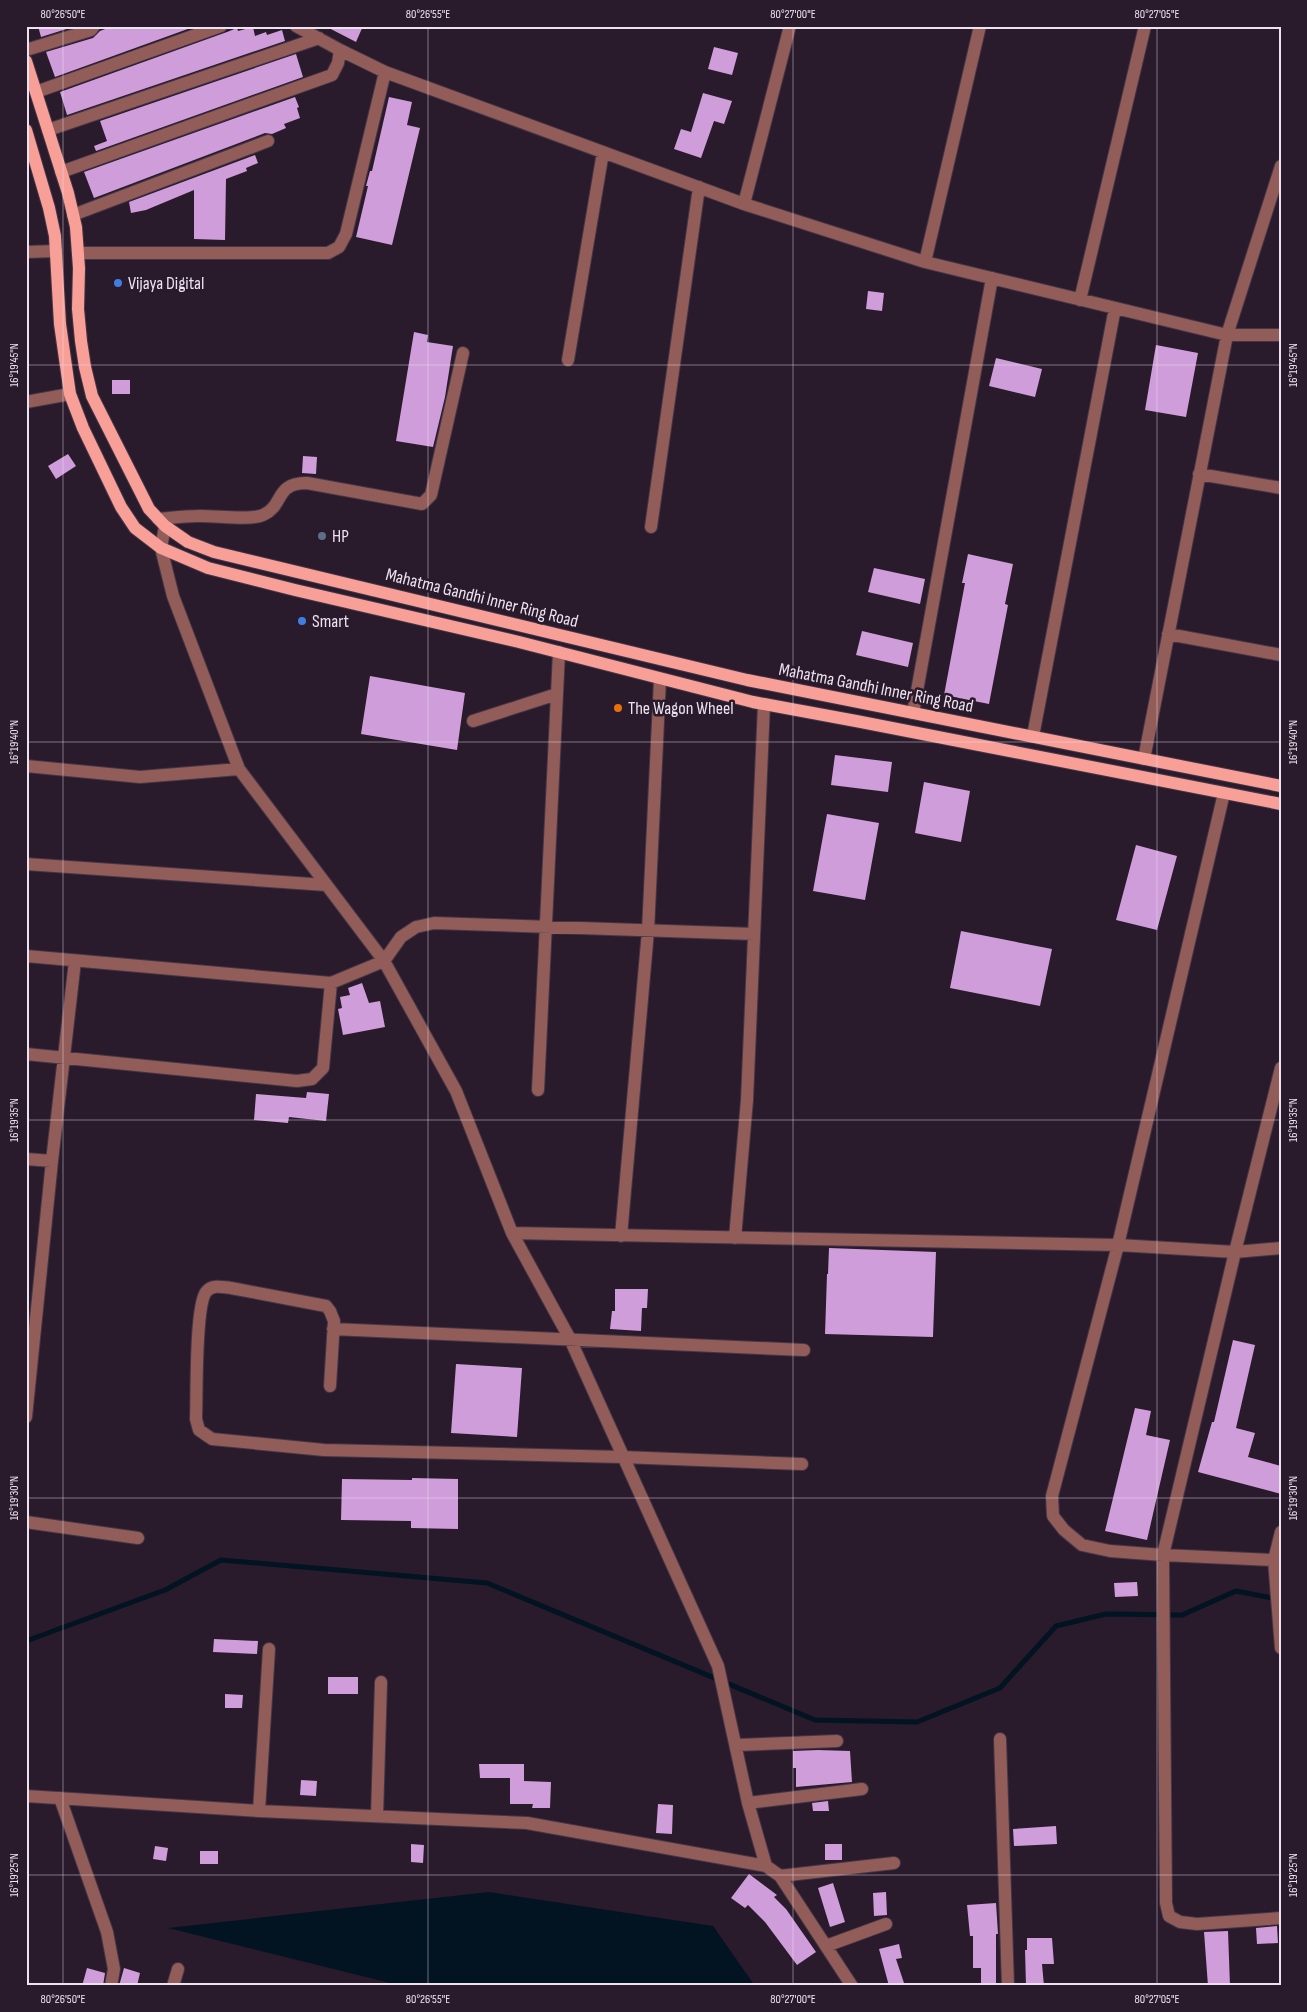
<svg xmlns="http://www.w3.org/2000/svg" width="1307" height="2012" font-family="'Sofia Sans Condensed',sans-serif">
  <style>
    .water { fill: #021322 }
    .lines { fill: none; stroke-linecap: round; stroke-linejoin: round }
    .stream { stroke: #021322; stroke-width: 5 }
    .building { fill: #cf9dd9 }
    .minor-casing { stroke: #443647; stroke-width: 14 }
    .major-casing { stroke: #443647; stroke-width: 14 }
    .minor { stroke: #925c58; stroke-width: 12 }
    .major { stroke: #f89f97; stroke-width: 12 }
    .ticks { fill: none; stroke: #ede2ef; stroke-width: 1; stroke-opacity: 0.45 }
    .shop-dot { fill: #3f7fe0; stroke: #291a2c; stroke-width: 2 }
    .service-dot { fill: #5c6f8a; stroke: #291a2c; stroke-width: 2 }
    .food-dot { fill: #e8710a; stroke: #291a2c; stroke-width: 2 }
    .labels { text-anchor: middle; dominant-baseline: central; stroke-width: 5; stroke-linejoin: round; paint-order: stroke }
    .poi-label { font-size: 18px; fill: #ede2ef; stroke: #291a2c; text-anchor: start }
    .street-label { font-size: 18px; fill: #ede2ef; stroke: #291a2c }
    .neatline { fill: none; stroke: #ede2ef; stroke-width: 2 }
    .ticks-label { font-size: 12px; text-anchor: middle; fill: #ede2ef }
  </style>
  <rect width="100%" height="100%" fill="#291a2c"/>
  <path class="water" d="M489,1892L713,1926L755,1986H402L168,1928Z"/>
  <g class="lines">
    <path class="stream" d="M26,1641L165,1590L221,1560L487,1583L815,1720L917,1722L1000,1688L1056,1626L1106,1614L1182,1615L1236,1591L1277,1599"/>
  </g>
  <path class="building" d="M38,26H76L41,37Z
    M113,26H196L55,77L46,52L93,38L100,31Z
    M325,26H363L356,42Z
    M253,27L255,36L266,32L267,35L282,30L285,41L67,115L60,92L227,32L237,28L238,31Z
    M714,47L738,53L732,75L708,69Z
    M296,54L303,77L96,151L94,146L107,141L100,121Z
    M703,93L732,101L724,124L714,121L701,158L674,149L681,129L691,132Z
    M295,97L299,107L297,108L300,118L284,124L286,128L272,134L265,133L94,198L84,172Z
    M389,97L412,102L407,125L420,128L392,245L356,237L368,186H366L370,171H372Z
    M255,155L258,163L246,168L247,171L226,179L225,240L194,239V190L146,210L131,213L129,202Z
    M868,291L884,293L882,311L866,309Z
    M414,332L428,335L427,342L453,346L445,397L433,447L396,441Z
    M1156,345L1198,353L1186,417L1145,410Z
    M996,358L1042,369L1035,397L989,386Z
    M112,380H130V394H112Z
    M68,454L76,466L56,479L48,466Z
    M303,456L317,457L316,474L302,473Z
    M968,554L1013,564L1005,604L1008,605L989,704L944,695L965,583H962Z
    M874,568L925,579L920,604L868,592Z
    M862,631L913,643L908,667L856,655Z
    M370,676L465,693L457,750L361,734Z
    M835,755L892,762L888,792L831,785Z
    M924,782L970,791L961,842L915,833Z
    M827,814L879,823L865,900L813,891Z
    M1136,845L1177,856L1157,930L1116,920Z
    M961,931L1052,949L1040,1006L950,988Z
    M362,983L369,1003L380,1001L385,1027L343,1035L338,1009L342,1008L340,997L350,995L348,988Z
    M307,1092L329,1094L326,1121L289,1117L288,1123L254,1120L256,1094L306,1098Z
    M829,1248L936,1252L933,1337L825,1334L827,1274H828Z
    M615,1289H648L647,1308H642L641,1331L610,1329L612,1311H615Z
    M1233,1340L1255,1345L1236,1428L1255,1433L1248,1457L1281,1466V1494L1198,1472L1212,1422H1214Z
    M456,1364L522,1368L517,1437L451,1433Z
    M1135,1408L1151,1411L1146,1435L1170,1440L1147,1540L1105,1531Z
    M412,1478L458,1479V1529L411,1528V1521L341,1520L342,1479L412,1480Z
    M1137,1582L1138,1596L1115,1597L1114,1583Z
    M214,1639L258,1641L257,1654L213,1652Z
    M328,1677H358V1694H328Z
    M225,1694L243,1695L242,1708H225Z
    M818,1750L850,1751L852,1782L796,1787V1768H793V1751Z
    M479,1764H524V1781L551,1782L550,1808H532L533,1804H510V1778H480Z
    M301,1780L317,1781L316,1796L300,1795Z
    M828,1801L829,1811H813L812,1803Z
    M658,1804L673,1805L672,1834L656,1833Z
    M1056,1826L1057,1844L1014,1846L1013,1829Z
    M411,1844L424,1845L423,1863L411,1862Z
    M825,1844H842V1860H825Z
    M155,1846L168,1848L166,1861L153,1859Z
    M200,1851H218V1864H200Z
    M749,1874L777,1895L774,1897L786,1909L816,1952L797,1965L765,1922L748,1905L745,1908L731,1898Z
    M833,1883L845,1922L830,1927L818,1888Z
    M886,1892L887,1915L874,1916L873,1893Z
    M996,1903L998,1934H996V1986H981V1968H973V1936H970L967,1905Z
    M1277,1926L1278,1943L1257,1944L1256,1928Z
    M1228,1931L1230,1986H1208L1204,1932Z
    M1027,1938H1052L1054,1964H1042L1044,1986H1026L1025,1950H1027Z
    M899,1944L902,1958L896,1959L905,1986H889L879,1949Z
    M87,1968L105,1973L103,1986H82Z
    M124,1968L140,1973L137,1986H119Z"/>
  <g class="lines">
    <defs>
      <path id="minor" d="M296,26L340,50L385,72L744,204L925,262L1227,335H1281
        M26,50L91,30L94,26
        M36,92L221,26
        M48,130L319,38
        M61,172L332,75L338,63L340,50
        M744,204L790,26
        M73,215L268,141
        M26,252L56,251
        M78,253H328L339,247L346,234L385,72
        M925,262L980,26
        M1080,300L1145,26
        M568,360L603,152
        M26,402L70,394
        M1199,474L1281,488
        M158,519C171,518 184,516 197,516C213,515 250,521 263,515C285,505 274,483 307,483L422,504L431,495L463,353
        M165,526L161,548L173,596L239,769L384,961L456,1091L512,1233L570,1339L718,1666L748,1803L766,1866L780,1876L852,1986
        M651,527L699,187
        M1168,634L1281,655
        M913,713L992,278
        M473,721L557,694
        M1033,736L1115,308
        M1144,759L1227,335L1281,166
        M26,766L140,777L239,769
        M1224,793L1118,1245L1052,1496L1053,1516L1064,1530L1082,1545L1110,1551L1163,1555L1166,1903L1169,1916L1180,1922L1197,1924L1281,1918
        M26,864L326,885
        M26,956L331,983L384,961L401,937L416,927L434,923L754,934
        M26,1054L297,1081L312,1079L323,1068L331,983
        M538,1090L559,652
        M26,1159L52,1161
        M512,1233L1118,1245L1235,1252L1281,1068
        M621,1236L648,931L660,679
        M735,1238L747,1100L764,704
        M333,1329L804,1350
        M330,1386L334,1321L330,1311L326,1306L231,1288C223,1287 212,1284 206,1292C195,1307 197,1396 196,1419L199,1430L212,1439L324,1450L622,1457L802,1464
        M26,1417L52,1161L75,961
        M26,1522L138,1538
        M1281,1532L1274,1560L1281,1648
        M1274,1560L1163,1555L1235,1252L1281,1248
        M1000,1739L1008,1986
        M737,1745L837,1741
        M26,1796L259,1811L527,1823L766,1866
        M60,1798L107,1932L114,1969L111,1986
        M748,1803L862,1789
        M259,1811L269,1649
        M377,1816L381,1682
        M780,1876L894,1863
        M826,1946L886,1924
        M173,1986L178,1969"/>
      <path id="major" d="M26,61L68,193L76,227L79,268L78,309L81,341L85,367L92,396L149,509L165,526L188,542L214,552L747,680L1281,786
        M26,130L49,208L55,236L60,324L70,394L83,428L121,507L135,528L161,548L208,568L295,590L519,642L753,702L856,721L1281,804"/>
    </defs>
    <use href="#minor" class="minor-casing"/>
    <use href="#major" class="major-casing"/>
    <use href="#minor" class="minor"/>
    <use href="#major" class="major"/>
  </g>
  <path class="ticks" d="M63,26V1986M428,26V1986M793,26V1986M1157,26V1986M26,365H1281M26,742H1281M26,1120H1281M26,1498H1281M26,1875H1281"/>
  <g class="shop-dot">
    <circle cx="118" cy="283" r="5"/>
    <circle cx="302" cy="621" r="5"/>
  </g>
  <circle class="service-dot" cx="322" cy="536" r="5"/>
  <circle class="food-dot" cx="618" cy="708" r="5"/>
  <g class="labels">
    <g class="poi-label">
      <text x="128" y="283">Vijaya Digital</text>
      <text x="332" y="536">HP</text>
      <text x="312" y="621">Smart</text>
      <text x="628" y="708">The Wagon Wheel</text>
    </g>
    <g class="street-label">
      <text transform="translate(482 598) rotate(14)">Mahatma Gandhi Inner Ring Road</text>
      <text transform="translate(876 688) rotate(11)">Mahatma Gandhi Inner Ring Road</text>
    </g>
  </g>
  <rect width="1307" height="2012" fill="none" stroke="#291a2c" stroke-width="55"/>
  <rect x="28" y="28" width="1252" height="1956" class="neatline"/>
  <g class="ticks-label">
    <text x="63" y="18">80°26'50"E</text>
    <text x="428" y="18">80°26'55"E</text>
    <text x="793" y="18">80°27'00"E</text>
    <text x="1157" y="18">80°27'05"E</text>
    <text transform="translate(14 365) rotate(-90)" y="4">16°19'45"N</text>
    <text transform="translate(1293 365) rotate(-90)" y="4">16°19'45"N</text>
    <text transform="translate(14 742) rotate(-90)" y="4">16°19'40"N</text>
    <text transform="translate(1293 742) rotate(-90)" y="4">16°19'40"N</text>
    <text transform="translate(14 1120) rotate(-90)" y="4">16°19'35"N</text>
    <text transform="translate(1293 1120) rotate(-90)" y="4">16°19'35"N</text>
    <text transform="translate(14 1498) rotate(-90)" y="4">16°19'30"N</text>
    <text transform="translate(1293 1498) rotate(-90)" y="4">16°19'30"N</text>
    <text transform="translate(14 1875) rotate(-90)" y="4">16°19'25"N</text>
    <text transform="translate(1293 1875) rotate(-90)" y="4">16°19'25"N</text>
    <text x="63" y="2003">80°26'50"E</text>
    <text x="428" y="2003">80°26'55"E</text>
    <text x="793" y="2003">80°27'00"E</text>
    <text x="1157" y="2003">80°27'05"E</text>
  </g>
</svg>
